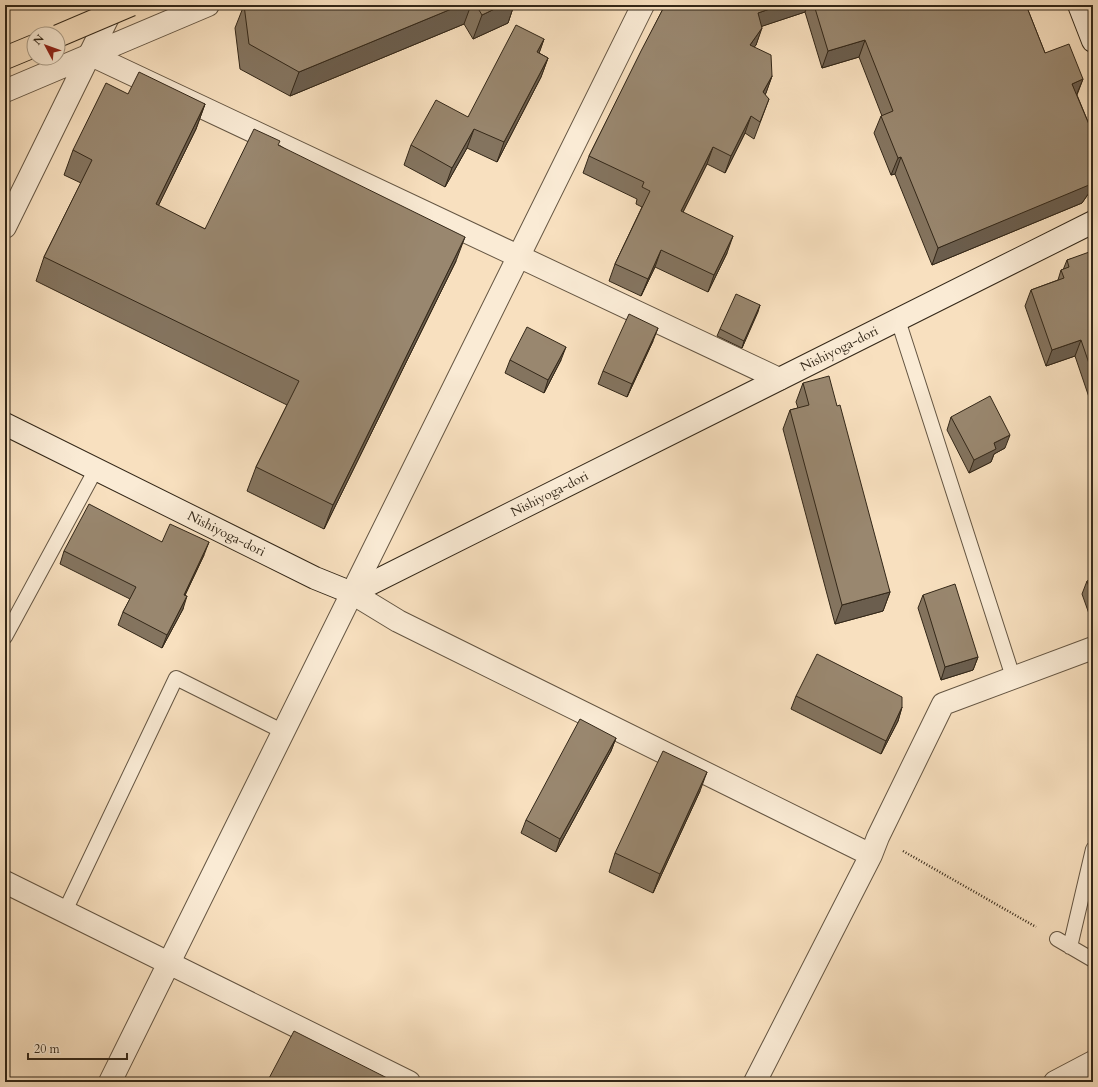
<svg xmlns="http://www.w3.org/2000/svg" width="1098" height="1087" font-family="Cardo,serif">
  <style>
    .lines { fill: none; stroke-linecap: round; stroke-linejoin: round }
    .lane-casing { stroke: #645542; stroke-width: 16 }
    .street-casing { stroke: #645542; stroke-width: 24 }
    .secondary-casing { stroke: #332718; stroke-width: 24 }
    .highway-casing { stroke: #332718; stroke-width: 24 }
    .path { stroke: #332718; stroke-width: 2.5; stroke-dasharray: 1 2; stroke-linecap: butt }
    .lane { stroke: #faebd5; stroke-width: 14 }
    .street { stroke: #faebd5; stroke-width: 22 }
    .secondary { stroke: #faebd5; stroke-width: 22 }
    .highway { stroke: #f8e0bf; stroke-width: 22 }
    .highway-bridge-casing { stroke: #332718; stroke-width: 24; stroke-linecap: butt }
    .highway-bridge { stroke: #f8e0bf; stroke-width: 22 }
    .wall { fill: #84745f; stroke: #332718 }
    .shaded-wall { fill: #6b5e4e; stroke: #332718 }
    .building { fill: #99876f; stroke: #332718 }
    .labels { text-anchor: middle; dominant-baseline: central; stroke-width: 3; stroke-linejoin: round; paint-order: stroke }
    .street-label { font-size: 13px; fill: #332718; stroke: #faebd5 }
  </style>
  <rect width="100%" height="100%" fill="#f8e0bf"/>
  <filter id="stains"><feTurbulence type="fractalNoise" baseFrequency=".005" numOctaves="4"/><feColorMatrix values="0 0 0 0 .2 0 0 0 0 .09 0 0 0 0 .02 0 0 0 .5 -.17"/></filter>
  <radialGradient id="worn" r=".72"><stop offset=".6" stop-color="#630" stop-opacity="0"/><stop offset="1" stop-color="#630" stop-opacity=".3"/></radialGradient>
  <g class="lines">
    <defs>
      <path id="lane" d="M898,320L1013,677
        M5,637L96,469
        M65,911L176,678L284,732
        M1057,939L1093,960
        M1070,947L1093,849"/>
      <path id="street" d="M89,54L779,379
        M5,91L208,5
        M5,227L114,5
        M352,593L398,621L871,855
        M5,882L409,1082
        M110,1082L643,5
        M755,1082L871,855L878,837L943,704L1093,648
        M1055,1082L1093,1062"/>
      <g id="secondary">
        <path d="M1079,5L1093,41"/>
        <path id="s1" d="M5,424L315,578L352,593L1093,222"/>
      </g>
      <path id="highway" d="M5,58L34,46"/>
    </defs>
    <use href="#lane" class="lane-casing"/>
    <use href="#street" class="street-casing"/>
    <use href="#secondary" class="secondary-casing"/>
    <use href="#highway" class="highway-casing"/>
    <path class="path" d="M903,851L1036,927"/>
    <use href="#lane" class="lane"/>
    <use href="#street" class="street"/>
    <use href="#secondary" class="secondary"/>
    <use href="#highway" class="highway"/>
    <defs>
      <path id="highway-bridge" d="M58,36L131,5"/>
    </defs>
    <use href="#highway-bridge" class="highway-bridge-casing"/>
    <use href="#highway-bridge" class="highway-bridge"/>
  </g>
  <path class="wall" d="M244,5H514L508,23L473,39L464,24L290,96L240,69L235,28Z
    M665,5H1026L1045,53L1083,79L1077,95L1093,134V187L1082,203L932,265L895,174L891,175L874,133L881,116H882L859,57L822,68L805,12L762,26L756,45L754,47L772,76L765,95L769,99L754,139L745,133L725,173L707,164L683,212L727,253L708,292L655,267L641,296L609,281L615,264L642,207L636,204L637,199L583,173L589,156Z
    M544,39L539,53L548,58L541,77L497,162L467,148L445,187L404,165L411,145L468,117Z
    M128,94L205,104L196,129L158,206L205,229L279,145L456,261L324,529L247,491L256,467L287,405L36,281L44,257L81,183L64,175L73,150Z
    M1093,253V409L1075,356L1046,366L1025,306L1031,290L1058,280L1061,270H1063L1067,260Z
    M760,305L742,348L717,336L720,329Z
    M653,341L627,397L598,384L603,371Z
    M510,360H561L544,393L505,373Z
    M803,383L890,592L883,611L835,624L783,429L790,410L798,408L796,402Z
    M951,417L1005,448L994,454L991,462L969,473L947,430Z
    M162,542L204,555L185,595L183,609L162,648L118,625L123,612L130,599L60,564L64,551Z
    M1093,579V625L1082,594L1087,581Z
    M923,595L978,657L973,670L941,680L918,608Z
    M796,696L902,707L898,721L881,754L791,709Z
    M616,738L611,751L556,852L521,833L526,820Z
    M700,791L653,893L609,872L615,853Z"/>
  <path class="shaded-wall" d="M461,5H471L464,24L290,96L299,72Z
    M503,5H514L508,23L473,39L482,15Z
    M781,5H808L805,12L751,30L758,13Z
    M762,28L756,45L743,62L750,45Z
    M544,39L537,59V52Z
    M865,40L859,57L822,68L828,51Z
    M548,58L541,77L497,162L504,142Z
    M772,76L766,93L756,109L763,92Z
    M1083,79L1076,96L1072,84Z
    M205,104L196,129L147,229L156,204Z
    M751,116L745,133L725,173L731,156Z
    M474,129L467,148L445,187L452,168Z
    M713,147L707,164L675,228L681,211Z
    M901,157L895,174L891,175L898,158Z
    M1093,179V187L1082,203L932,265L938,248Z
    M733,236L727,253L708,292L714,275Z
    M465,237L456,261L324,529L333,505Z
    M661,250L655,267L641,296L648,279Z
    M760,305L758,312L742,348L744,341Z
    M658,328L653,341L627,397L632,384Z
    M1081,340L1075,356L1046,366L1052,350Z
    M566,347L561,360L544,393L548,380Z
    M1010,435L1005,448L994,454L991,462L969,473L974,460L994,443Z
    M209,542L204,555L179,608L184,595Z
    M890,592L883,611L835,624L842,605Z
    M187,596L183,609L162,648L167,635Z
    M978,657L973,670L941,680L945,667Z
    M902,707L898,721L881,754L886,741Z
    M616,738L611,751L556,852L560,839Z
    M707,772L700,791L653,893L660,874Z"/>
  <path class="building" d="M244,5H461L299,72L249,44Z
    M476,5H503L482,15Z
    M665,5H781L758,13L762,28L750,45L771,55L772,76L763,92L769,99L760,122L751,116L731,156L713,147L681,211L733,236L714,275L661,250L648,279L615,264L650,191L642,187L644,182L589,156L641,51Z
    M814,5H1026L1045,53L1069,44L1083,79L1072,84L1093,134V179L1089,185L938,248L901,157L898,158L881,116L893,111L865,40L828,51Z
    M516,25L544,39L537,52L548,58L504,142L474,129L452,168L411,145L436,100L468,117Z
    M139,72L205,104L156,204L205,229L254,129L280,141L278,145L465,237L333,505L256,467L299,381L44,257L92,160L73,150L106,83L128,94Z
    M5,138L7,143L5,144Z
    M1092,251L1093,253V375L1081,340L1052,350L1031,290L1064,278L1061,270L1069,267L1067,260Z
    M736,294L760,305L744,341L720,329Z
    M629,314L658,328L632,384L603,371Z
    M527,327L566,347L548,380L510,360Z
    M829,376L837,406L840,405L890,592L842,605L790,410L809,405L803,383Z
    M990,396L1010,435L994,443L996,449L974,460L951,417Z
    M89,504L162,542L170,524L209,542L184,595L187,596L167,635L123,612L136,587L64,551Z
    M1093,579V598L1087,581Z
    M955,584L978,657L945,667L923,595Z
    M817,654L902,697V707L886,741L796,696Z
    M580,719L616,738L560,839L526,820Z
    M663,751L707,772L660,874L615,853Z
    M294,1031L395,1082H267Z"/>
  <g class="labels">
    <g class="street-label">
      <text stroke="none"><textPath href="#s1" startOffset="931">Nishiyoga-dori</textPath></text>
      <text stroke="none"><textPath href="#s1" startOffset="607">Nishiyoga-dori</textPath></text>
      <text stroke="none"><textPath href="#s1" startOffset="247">Nishiyoga-dori</textPath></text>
    </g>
  </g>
  <rect width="1098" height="1087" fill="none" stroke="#f8e0bf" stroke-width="20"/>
  <rect x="6" y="6" width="1086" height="1075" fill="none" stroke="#332718" stroke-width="2"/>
  <rect x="10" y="10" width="1078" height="1067" fill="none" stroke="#332718"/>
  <g transform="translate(46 46) rotate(311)"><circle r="19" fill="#faebd5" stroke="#aa9d89"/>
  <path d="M0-3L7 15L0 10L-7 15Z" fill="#8f2418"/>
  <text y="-6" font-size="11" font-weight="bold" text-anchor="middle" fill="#332718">N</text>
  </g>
  <path d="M28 1053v6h99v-6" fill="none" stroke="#332718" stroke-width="2"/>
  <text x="34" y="1053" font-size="12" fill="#332718" stroke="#faebd5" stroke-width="3" paint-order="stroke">20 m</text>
  <rect width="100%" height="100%" filter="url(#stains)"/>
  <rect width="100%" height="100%" fill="url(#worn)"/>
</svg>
